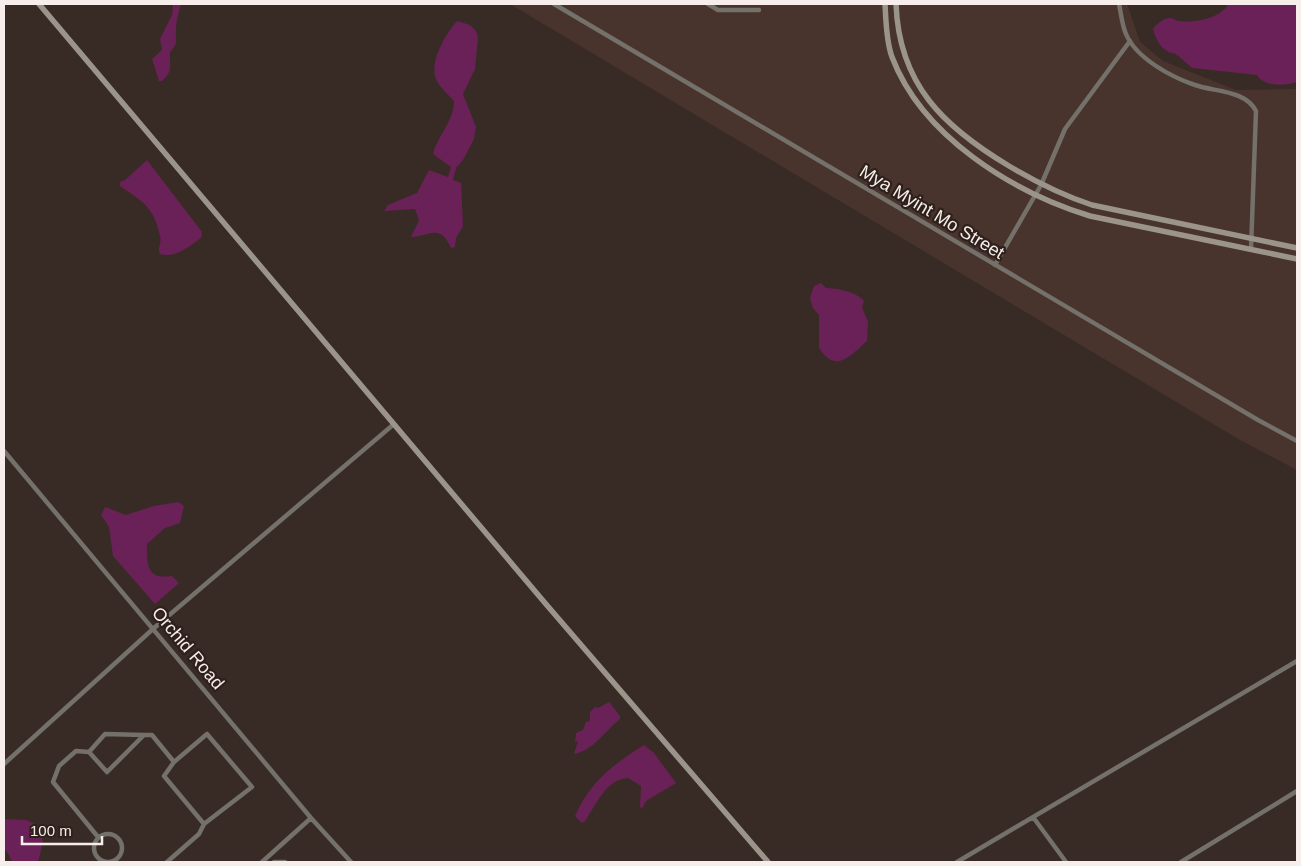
<svg xmlns="http://www.w3.org/2000/svg" width="1301" height="866" font-family="Helvetica,sans-serif">
  <style>
    .built { fill: #48342c }
    .water { fill: #6a2157 }
    .lines { fill: none; stroke-linecap: round; stroke-linejoin: round }
    .minor { stroke: #74706a; stroke-width: 4.5 }
    .secondary { stroke: #9b948b; stroke-width: 5.5 }
    .labels { text-anchor: middle; dominant-baseline: central; stroke-width: 4.5; stroke-linejoin: round; paint-order: stroke }
    .street-label { font-size: 18px; fill: #f7edea; stroke: #2e211c }
  </style>
  <rect width="100%" height="100%" fill="#382b25"/>
  <path class="built" d="M510,4H1127L1140,42L1163,61L1236,90L1297,89V470L1240,440Z"/>
  <path class="water" d="M173,4H181C179,12 176,21 176,29C175,39 179,43 170,52C169,64 174,71 162,81H159L152,59L162,50L160,39L172,15Z
    M1228,4H1297V82C1285,86 1264,87 1257,75L1193,68C1186,64 1183,59 1177,55C1173,52 1173,54 1169,52C1160,48 1155,38 1153,28C1158,24 1163,18 1170,18C1173,18 1175,20 1178,21C1193,23 1221,19 1228,4Z
    M457,21L470,25L476,31L478,37L475,69L463,94L476,127L474,139L463,160L456,168L453,180L461,183L463,226L456,238L455,247L451,248C440,223 430,236 411,237L419,220L415,209L384,211L388,205L417,193L429,170L448,177L451,167L433,154C438,135 454,121 454,101C448,94 440,88 436,79C429,62 446,33 457,21Z
    M147,160L202,232L201,238C190,246 174,259 160,254C157,247 162,244 160,236C154,207 143,202 120,186V182L125,180Z
    M821,283L826,288C837,288 857,292 864,301L862,307L868,322L867,341C850,356 836,374 819,348V315L813,308L810,298L814,286Z
    M178,502L184,506L180,523L165,528L147,544C147,564 146,580 172,576L179,583L155,604L113,556L109,527L101,515L105,507L126,515L154,506Z
    M609,702L620,716V719C606,730 593,751 574,754L578,741L575,742L576,733L583,730L586,722L590,721V712L595,707L598,708Z
    M644,745L654,753L676,783L646,801L642,808L640,807L641,786L628,778C606,779 596,805 585,821L582,823L575,816C591,781 612,765 644,745Z
    M4,819L26,820L39,826L43,842L38,862H12L9,855L4,848Z"/>
  <g class="lines">
    <path class="minor" d="M554,4L1258,420L1297,441
      M708,4L718,10H759
      M1119,4C1121,13 1122,25 1126,34C1136,58 1171,77 1195,85C1215,92 1245,90 1256,111L1251,249
      M995,265L1041,185L1065,129L1130,41
      M4,451L311,818L351,862
      M89,752L105,734L144,735
      M174,762L164,776L204,824
      M4,764L154,628L394,424
      M1033,817L1066,862
      M94 848a14 14 0 1 1 28 0a14 14 0 1 1-28 0Z
      M98,837L53,782L59,766L76,751L89,752L107,772L144,735H152L174,762L207,734L252,787L204,824L199,834L167,862
      M262,862L311,818
      M274,862H285
      M957,862L1297,661
      M1181,862L1297,791"/>
    <path class="secondary" d="M39,4L545,603L768,862
      M885,4C886,20 886,41 892,57C922,136 1012,192 1090,216L1297,259
      M896,4C899,85 944,127 1009,166C1036,182 1062,195 1092,205L1297,248"/>
  </g>
  <g class="labels">
    <g class="street-label">
      <text transform="translate(932 212) rotate(31)">Mya Myint Mo Street</text>
      <text transform="translate(188 648) rotate(50)">Orchid Road</text>
    </g>
  </g>
  <rect width="1301" height="866" fill="none" stroke="#f7edea" stroke-width="10"/>
  <path d="M22 836v8h80v-8" fill="none" stroke="#f7edea" stroke-width="2.5"/>
  <text x="30" y="836" font-size="15" fill="#f7edea" stroke="#2e211c" stroke-width="4" paint-order="stroke">100 m</text>
</svg>
